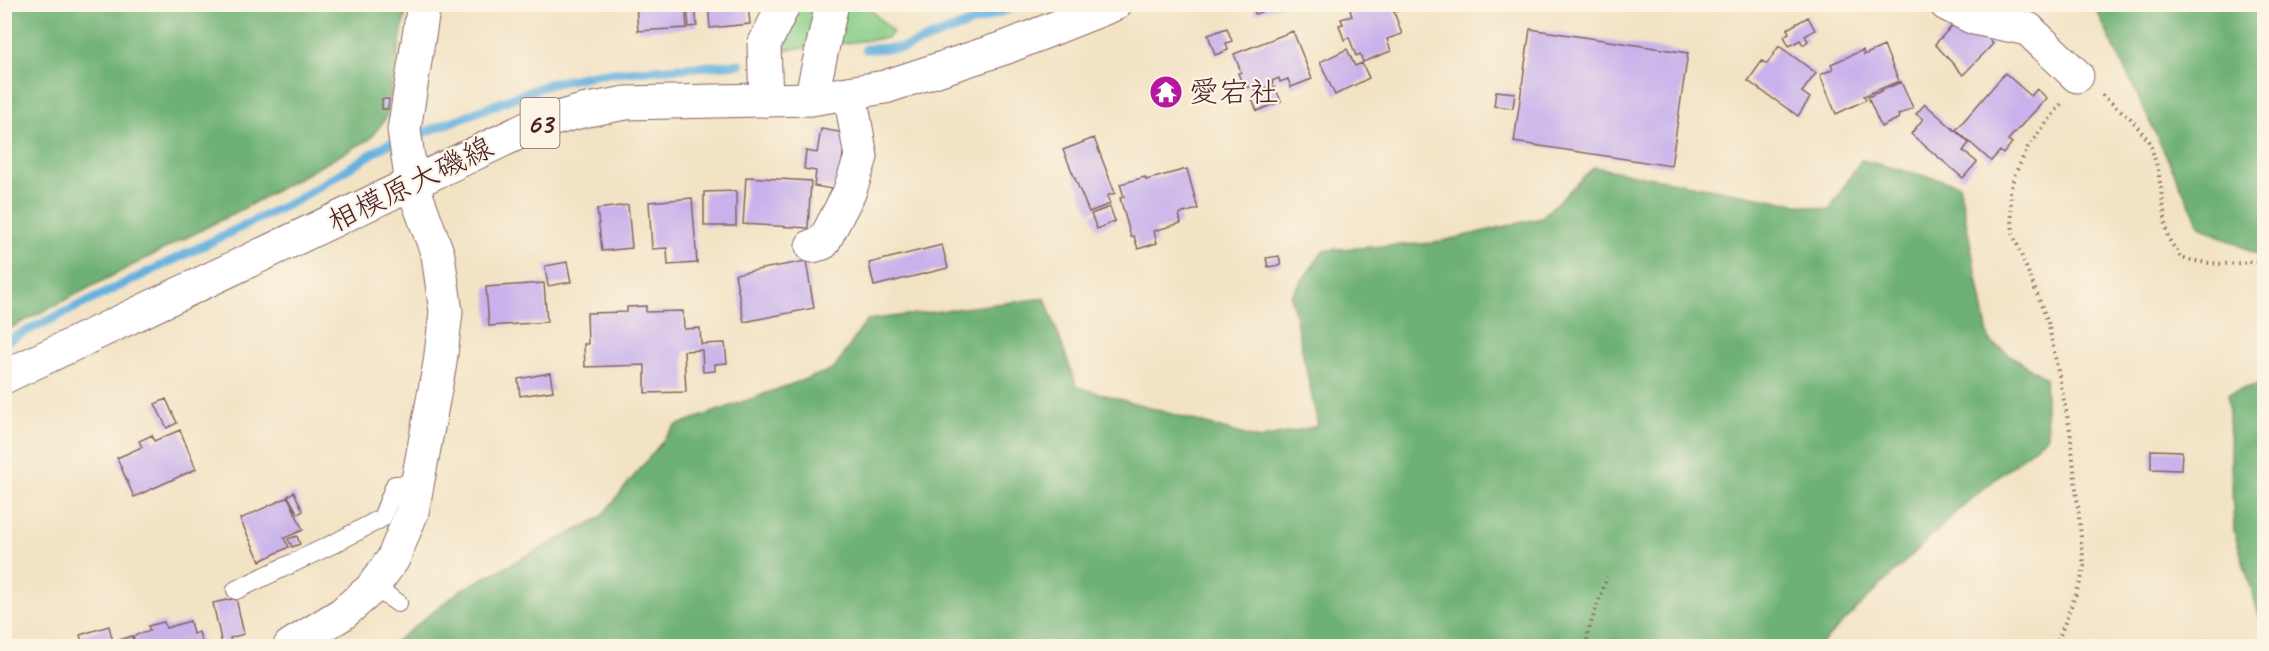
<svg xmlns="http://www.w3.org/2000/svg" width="2269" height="651" font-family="Caveat,'Klee One',sans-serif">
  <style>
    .green { fill: #88ce88; stroke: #69765a; stroke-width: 1.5 }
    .forest { fill: #6eb174; stroke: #5c6850; stroke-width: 1.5 }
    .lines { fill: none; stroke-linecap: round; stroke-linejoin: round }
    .stream { stroke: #66b1df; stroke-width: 9 }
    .building { fill: #c9b2eb }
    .lane-casing { stroke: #856461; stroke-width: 20 }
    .street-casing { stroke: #856461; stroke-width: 35 }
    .primary-casing { stroke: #856461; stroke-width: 35 }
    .path { stroke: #856461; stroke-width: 4; stroke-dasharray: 1.5 4.5; stroke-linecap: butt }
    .lane { stroke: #fff; stroke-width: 18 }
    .street { stroke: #fff; stroke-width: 33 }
    .primary { stroke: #fff; stroke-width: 33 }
    .labels { text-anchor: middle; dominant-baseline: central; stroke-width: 4.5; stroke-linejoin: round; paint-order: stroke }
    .shield { fill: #fcf5e5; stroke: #7f5f63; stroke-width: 1.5 }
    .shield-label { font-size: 28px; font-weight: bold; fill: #4a1f2b }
    .poi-label { font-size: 30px; fill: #4a1f2b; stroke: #fcf5e5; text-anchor: start }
    .street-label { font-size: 30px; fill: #4a1f2b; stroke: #fcf5e5 }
  </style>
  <rect width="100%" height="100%" fill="#fcf5e5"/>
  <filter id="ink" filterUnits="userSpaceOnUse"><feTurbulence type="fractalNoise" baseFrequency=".0167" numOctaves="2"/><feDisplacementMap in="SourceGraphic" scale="12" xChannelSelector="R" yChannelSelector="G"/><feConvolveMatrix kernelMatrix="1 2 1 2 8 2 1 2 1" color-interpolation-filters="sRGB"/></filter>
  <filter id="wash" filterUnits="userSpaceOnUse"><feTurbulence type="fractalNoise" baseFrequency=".008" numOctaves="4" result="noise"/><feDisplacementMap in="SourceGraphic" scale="24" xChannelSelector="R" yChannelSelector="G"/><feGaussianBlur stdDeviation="1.35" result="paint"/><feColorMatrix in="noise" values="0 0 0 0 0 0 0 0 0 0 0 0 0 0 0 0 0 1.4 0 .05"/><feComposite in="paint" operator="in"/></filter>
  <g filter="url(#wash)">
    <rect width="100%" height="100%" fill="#f2e3c5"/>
    <path class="green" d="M795,5H866L893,32L887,38L773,51Z"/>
    <path class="forest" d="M5,5H407L386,118L370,139L248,206L5,331Z
      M2094,5H2264V256H2260L2200,226Z
      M1861,160L1959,184L1989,341L2045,378L2047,437L1959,509L1819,646H869L867,645L828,646H390L461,590L600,518L675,426L834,369L867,320L1045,298L1077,387L1259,439L1318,426L1291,296L1324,250L1434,243L1541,218L1594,167L1829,210Z
      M2264,382V632L2234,531L2228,394Z"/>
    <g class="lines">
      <path class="stream" d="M866,49L903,48L1022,4
        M412,137L549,84L599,74L740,64
        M4,342L297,200L386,145L399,141"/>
    </g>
    <g id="blocks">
      <path class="building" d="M636,4H685L687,28L638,31Z
        M687,4H695L697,26L689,27Z
        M708,4H748L750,24L710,28Z
        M1252,4H1282V5L1255,14Z
        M1364,4H1402L1403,8L1394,12L1402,34L1387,39L1391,51L1363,62L1360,54L1356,56L1349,37L1344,40L1339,25L1343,24L1341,19L1352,16L1350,10Z
        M1808,17L1815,30L1805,36L1808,41L1803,45L1800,40L1789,46L1784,36L1789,33L1787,29Z
        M1957,21L1981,30L1993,44L1963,75L1935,44Z
        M1227,28L1232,41L1226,43L1228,50L1215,55L1208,35Z
        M1530,29L1688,53L1671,166L1514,142Z
        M1293,31L1312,79L1291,87L1288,79L1280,82L1279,78L1272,81L1273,85L1256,91L1254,85L1244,89L1238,73L1241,72L1234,54Z
        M1779,46L1816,73L1802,92L1810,98L1798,116L1748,81L1762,61L1767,64Z
        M1884,46L1899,81L1864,96L1866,100L1836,114L1820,75L1833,69L1831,64L1863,50L1864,55Z
        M1347,49L1355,66L1362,63L1369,78L1335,95L1320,62Z
        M2005,73L2031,96L2037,89L2047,98L2008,140L2012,143L2003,154L2000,151L1991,161L1956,130Z
        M1901,82L1913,108L1898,115L1899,118L1881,127L1868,97Z
        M1275,87L1281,101L1257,111L1251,97Z
        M1496,91L1515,93L1513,108L1494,106Z
        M382,99H389L388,109H382Z
        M1925,104L1969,143L1963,151L1977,162L1963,178L1911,134L1923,119L1916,114Z
        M821,129L846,133L838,190L814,186L816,171L804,169L806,151L817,153Z
        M1094,138L1115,193L1107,196L1110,204L1089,212L1063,150Z
        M1187,169L1198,209L1179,214L1181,223L1154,231L1157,243L1138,249L1134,236L1131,237L1120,198L1124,197L1120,184L1145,177L1146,180Z
        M746,177L811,181L808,228L743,224Z
        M736,191V226H704V192Z
        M692,198L697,263L668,265L667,248L652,249L649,202Z
        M628,205L632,248L602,251L597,209Z
        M1110,207L1115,221L1097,229L1091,214Z
        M942,245L948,268L874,286L869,263Z
        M1279,256L1281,265L1268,267L1266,258Z
        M806,261L814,308L744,322L735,274Z
        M567,262L571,282L548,286L545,266Z
        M544,283L547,322L489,326L486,287Z
        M646,306V312L683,311L684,329L700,328L701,344L725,343L727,363L715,364V371L703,372L702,350L684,351L686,392L645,393V365L585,367L584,344H588L587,313L627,312V307Z
        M550,373L553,391L520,396L518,379Z
        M166,399L177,423L167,428L155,404Z
        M180,430L196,469L134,497L117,458L142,447L139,441L152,435L154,441Z
        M2151,450L2182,451L2181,470L2151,469Z
        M294,492L303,511L298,514L288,496Z
        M288,497L303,530L284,538L289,547L260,561L240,519Z
        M297,536L300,544L292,547L288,539Z
        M236,598L244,634L230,638L231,642L222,645L213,603Z
        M190,621L193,634L199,632L203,646H136L133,636L150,631L148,626L164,622L166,628Z
        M109,626L113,642L96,646H83L80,635Z
        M132,636L134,646H110L119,643V640Z"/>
    </g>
  </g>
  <g filter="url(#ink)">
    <use href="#blocks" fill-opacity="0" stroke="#856461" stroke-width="1.5"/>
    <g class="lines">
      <defs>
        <path id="lane" d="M373,586L398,603
          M236,590L335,543L382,518L395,485L418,484"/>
        <path id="street" d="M1946,4L1974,18L2028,29L2077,76
          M811,99L832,4
          M766,100L764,45L784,4
          M812,246L823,243L849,193L861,157L850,93
          M290,646L342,614L371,589L393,559L412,512L440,363L446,312L438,255L412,184L404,130L424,4"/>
        <path id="primary" d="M4,377L537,124L582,111L626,103L811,99L885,87L1007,47L1115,4"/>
      </defs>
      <use href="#lane" class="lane-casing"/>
      <use href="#street" class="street-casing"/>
      <use href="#primary" class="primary-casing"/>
      <path class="path" d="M2102,95L2130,118L2149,141L2158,169L2168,238L2181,258C2212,265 2233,266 2264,259
        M1586,646L1588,632L1607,577
        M2056,646L2081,580L2084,566L2070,430L2048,322L2013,234L2010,191L2015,174L2028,147L2062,103"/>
      <use href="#lane" class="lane"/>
      <use href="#street" class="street"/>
      <use href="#primary" class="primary"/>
    </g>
  </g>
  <defs>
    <symbol id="temple-disc" viewBox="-11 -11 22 22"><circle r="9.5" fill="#b5179e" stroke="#fcf5e5"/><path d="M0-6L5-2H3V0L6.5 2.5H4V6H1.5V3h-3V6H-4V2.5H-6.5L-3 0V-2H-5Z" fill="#fff"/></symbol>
  </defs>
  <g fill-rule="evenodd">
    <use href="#temple-disc" x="1147" y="73" width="38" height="38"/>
  </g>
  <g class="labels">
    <rect class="shield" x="520.5" y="98" width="39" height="50" rx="4.5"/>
    <g class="shield-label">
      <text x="540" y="123">63</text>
    </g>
    <g class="poi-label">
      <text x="1189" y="92">愛宕社</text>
    </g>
    <g class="street-label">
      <text transform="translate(410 184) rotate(-26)">相模原大磯線</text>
    </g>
  </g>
  <rect width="2269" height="651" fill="none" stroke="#fcf5e5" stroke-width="24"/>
</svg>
